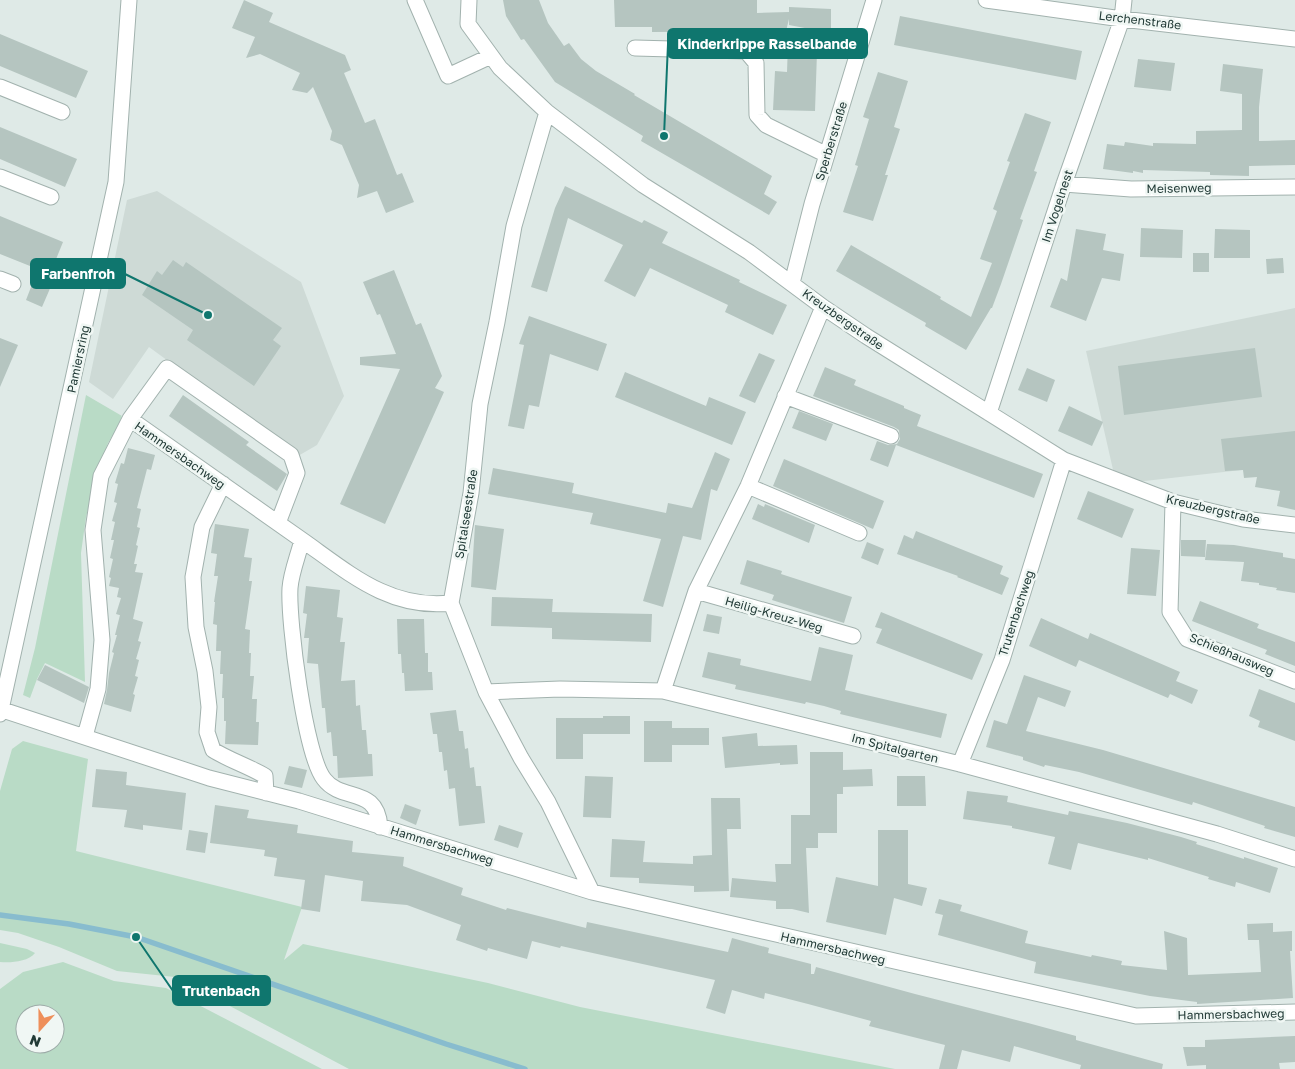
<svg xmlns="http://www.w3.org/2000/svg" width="1295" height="1069" font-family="'Golos Text',sans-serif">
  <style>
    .built { fill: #cedad6 }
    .green { fill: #b9dbc6; fill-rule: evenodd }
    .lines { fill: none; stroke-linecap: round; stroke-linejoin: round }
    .stream { stroke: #88bcce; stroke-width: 5.5 }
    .building { fill: #b5c5c0 }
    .minor-casing { stroke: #a2b2ae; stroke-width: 17 }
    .minor { stroke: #fff; stroke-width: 15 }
    .labels { text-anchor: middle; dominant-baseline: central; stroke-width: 5; stroke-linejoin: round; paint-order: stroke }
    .street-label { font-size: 12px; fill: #213a36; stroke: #f0f7f4 }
    .leader { fill: none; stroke: #0f766e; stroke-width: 2 }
    .callout-dot { fill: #0f766e; stroke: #f0f7f4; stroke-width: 2 }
    .callout { fill: #0f766e; stroke: #0f766e; stroke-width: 2 }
    .callout-label { font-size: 14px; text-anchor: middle; font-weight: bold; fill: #fff }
  </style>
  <rect width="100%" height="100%" fill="#dfeae7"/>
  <path class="built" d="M157,191L301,282L344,396L317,445L298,456L149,347L113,399L89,382L127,200Z
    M1295,308V464L1136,482L1114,474L1086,351Z"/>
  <path class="green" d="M86,395L122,416L117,428L108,443L96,477L86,517L81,553L85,682L45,663L37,679L30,698L23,695L35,648Z
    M23,741L88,759L76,851L302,907L284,960L303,944L488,983L580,1007L895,1069H349L175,977L117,971L59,947L18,933L0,930V791L12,749Z
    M0,943L27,949L35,953C28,962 10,963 0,962Z
    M63,962L114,981L166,988L322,1069H0V989L23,972ZM25,1014H55V1044H25Z"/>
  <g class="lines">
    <path class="stream" d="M0,915L69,924L136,937L446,1044L525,1069"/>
  </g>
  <path class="building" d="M244,0L273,13L269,22L345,55L351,70L344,73L365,123L375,119L397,175L402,173L414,202L386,213L377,191L357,198L359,185L342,145L330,140L332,131L313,87L307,93L292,90L300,73L260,54L246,58L255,37L232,28Z
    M503,0H539L548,23L564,46L569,43L581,59L596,71L635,94L634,95L772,176L764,194L777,202L769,215L641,141L643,136L555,82L524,39L521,40L506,16Z
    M614,0H757V13L789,12V7L831,9V33L789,25V19L786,31L652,32V27H615Z
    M900,16L1082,51L1076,80L894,45Z
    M0,34L88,71L76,98L0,66Z
    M788,43L817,52L815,111L773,110L775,71L787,72Z
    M1138,59L1175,63L1171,91L1134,87Z
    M1223,64L1263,69L1259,107V141L1295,140V165L1249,166V176L1210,175V172L1143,170V173L1133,171V173L1103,169L1107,144L1124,146L1125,142L1153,146V143L1196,144V131L1242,130V94L1220,91Z
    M878,72L908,81L894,127L900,129L885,175H888L873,221L843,212L858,166L855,165L869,119L863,117Z
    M1025,113L1051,122L1034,171L1037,172L1020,219L1023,220L1001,284L992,308H991L966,350L925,326L926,323L836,271L851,245L941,297L940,299L971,317L992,263L980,259L997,211L993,209L1010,162L1007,161Z
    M0,127L77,159L65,187L0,159Z
    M565,186L642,223L644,220L668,232L662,243L740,280L739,282L787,305L773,335L725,312L728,305L650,268L635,297L604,281L623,245L568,218L547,292L531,287L555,208Z
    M0,216L63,242L50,274L0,254Z
    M1141,228L1183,230L1182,258L1140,257Z
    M1076,229L1106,234L1103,250L1124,254L1120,281L1102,278L1086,321L1050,307L1061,278L1067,281Z
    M1215,229L1250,230V258H1214Z
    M1193,253H1209V272H1193Z
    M1283,258L1284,273L1267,274L1266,259Z
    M173,260L183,267L186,262L282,328L273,340L281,346L254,386L187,340L193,330L142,295L157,271L162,275Z
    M38,269L55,277L42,307L26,300Z
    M394,270L416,325L421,323L442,376L435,388L444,392L385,524L340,504L400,369L360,365V357L396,354L380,314L377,315L363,282Z
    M529,316L607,344L598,371L550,354L539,407L529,405L524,429L508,426L524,345L519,344Z
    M0,338L18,345L0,387Z
    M1255,348L1262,397L1124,415L1118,366Z
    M759,353L775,360L755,403L739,396Z
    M825,367L856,380L854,385L904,406V408L921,415L917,426L1043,474L1034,498L896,445L888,467L870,460L877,441L888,445L897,444L900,439L899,430L894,427L813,396Z
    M1027,368L1055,380L1047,402L1018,390Z
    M625,372L706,406L709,397L746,412L732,445L615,397Z
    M183,395L249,442L246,445L287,474L277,491L169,416Z
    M1069,406L1103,422L1092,446L1058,431Z
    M799,411L833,424L826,441L792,428Z
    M1295,431V510L1277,506L1280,491L1255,487L1257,477L1244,478L1243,470L1225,471L1221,439Z
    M128,448L155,455L151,470L147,469L137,508L141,509L137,527L140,528L136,545L138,546L134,564H137L135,572L143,573L133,619L116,614L121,598L117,597L119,588L109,586L111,578L109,577L113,559L110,558L114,540H111L115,522L112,521L117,503L114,502L118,484L115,483L121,463L124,464Z
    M715,452L730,459L717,491L711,489L701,540L683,536L663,607L643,601L661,539L590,524L593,513L488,494L493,468L574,483L572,493L666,513L668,503L692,508Z
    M784,459L884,501L873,529L773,486Z
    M1088,491L1134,509L1122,538L1077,519Z
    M758,504L764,507L765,504L815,525L809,543L752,519Z
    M215,524L249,529L244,557L252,558L249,581H252L245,629L250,630L249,653H251L250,676H254L252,699H257L256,722H259L258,745L225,744L226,721H224V698H222L223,674H220L221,651H216L217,625L213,624L215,602H214L218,576H214L217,554L211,553Z
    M475,525L504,529L496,590L471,587Z
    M916,531L1003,566L1000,574L1009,578L1002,595L957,577L958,576L897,554L904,535L913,539Z
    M1181,540H1206L1205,557L1181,556Z
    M867,542L884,549L878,565L861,558Z
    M1207,544L1234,545L1283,553V557L1295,559V593L1276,590L1277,588L1259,585V583L1241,581L1244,562L1205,560Z
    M1131,548L1160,550L1156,596L1127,594Z
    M747,560L782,571L781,574L852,597L844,623L772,600L774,595L740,584Z
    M306,586L340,590L337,617L343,618L340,642H345L341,681L355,680L356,706L360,705L362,730H366L368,754H372L373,776L338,778L337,756H333L331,732L327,733L325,708H322L318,664L307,663L309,638H304L307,614L303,613Z
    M492,597L553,599L552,612L652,614L651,642L552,639V628L491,626Z
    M1200,601L1259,624L1257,628L1295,642V666L1265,654L1267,650L1192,621Z
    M881,612L983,654L972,680L876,643L882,629L875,627Z
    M707,614L722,617L719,634L703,631Z
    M120,615L143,622L138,641L141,642L136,659L139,660L135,676L138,677L133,694L135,695L131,712L104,704L107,690L109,673L114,653L112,652L117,635H115Z
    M1041,618L1088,639L1090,633L1180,672L1176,681L1198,690L1192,704L1170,694L1168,698L1079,660L1076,667L1029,646Z
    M397,619H424L425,653H428V672H432L433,690L405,691L404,673H402L401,654H398Z
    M819,647L853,655L845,690L947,714L941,738L840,714L841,711L824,706L806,702L805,704L735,689L736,685L702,677L708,652L741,659L740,665L811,681Z
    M45,665L89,687L84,703L37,680Z
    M1024,675L1071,691L1065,707L1038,697L1026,731L1103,750L1295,807V837L1264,828L1265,826L1193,802L1192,805L1079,772L1045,765L1044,767L1023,760V757L986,747L994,720L1007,724Z
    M1259,689L1295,703V741L1258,727L1260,721L1249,716Z
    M456,710L459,731H463L465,749L468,748L470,768L474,767L476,786H481L485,823L459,826L455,788L449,789L447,770L444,771L442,752H439L437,734H433L430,713Z
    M603,716H630V734H583V759H556V718H603Z
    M644,721H672V728H709V745H672V762H644Z
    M757,733L758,746L797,745L798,764L780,765V763L725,768L722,737Z
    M810,752H843V770L872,769L873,786L843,787V794H837V833H818V848H806L809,913L792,909H776V901L730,897L732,878L776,882L775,864H791V815H810Z
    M289,766L307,770L302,788L284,784Z
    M96,769L127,772L126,785L186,793L182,830L143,825V830L124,827L127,810L92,807Z
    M585,776L613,777L611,818L583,817Z
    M897,776H925L926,806H897Z
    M967,791L1008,796L1007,802L1068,815L1069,811L1127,823L1181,837L1197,842L1196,844L1244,859V857L1278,868L1270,893L1236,882L1235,887L1208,879L1209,877L1148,858V860L1078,843L1071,870L1048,864L1055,837L1012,828V826L963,819Z
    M711,798H740L741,829H727L729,891L694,892V886L639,883V878L610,877L612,839L645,841L643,862L693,864V856L712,855Z
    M405,804L421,810L416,825L400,818Z
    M215,805L249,810L247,818L298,825L297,833L353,841L352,852L404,857L403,866L463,888L461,895L506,910L507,908L586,928L587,922L728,952L732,938L769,948L768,953L811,964V974H814L816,967L915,994L1028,1023L1076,1036V1040L1163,1064L1162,1069H1080L1081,1065L1014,1046L1010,1062L962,1050L957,1069H939L945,1045L869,1026L871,1021L808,1004L765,993L764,999L732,990L725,1014L706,1008L715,980L561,946L560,948L532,941L527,959L488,948L487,951L456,940L461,925L407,905L361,901L363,881L325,875L320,912L301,909L305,880L274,876L277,858L264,856L265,850L210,843Z
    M499,825L523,833L518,848L494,840Z
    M189,830L208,833L205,853L186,850Z
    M878,830H908V884L927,888L922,906L894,898L886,935L826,922L836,877L878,886Z
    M939,899L962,905L960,911L1028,931L1025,943L1091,957L1092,955L1122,961L1121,965L1167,970L1164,931L1187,938L1188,975L1261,972L1259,940H1248L1247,924L1273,923V932L1292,931V951H1290L1293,998L1197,1004V1002L1150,996L1034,973L1036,962L938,935L943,915L935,913Z
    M1295,1036V1062L1279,1063L1280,1069H1206V1065L1187,1066L1183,1047H1205V1040Z"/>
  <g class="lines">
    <defs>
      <path id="minor" d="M415,0L448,76L491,56
        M469,0L468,24L500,68L547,112L643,185L749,252L823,307L866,336L1064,460L1173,502L1243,519L1295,525
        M986,0L1122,19L1295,39
        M635,48L746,51L756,63L757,115L766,125L827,155
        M0,87L62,112
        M547,112L514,226L497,322L480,404L471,493L451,603L486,692L521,758L548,802L592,892
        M0,177L51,197
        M1064,184L1131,189L1295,187
        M0,279L13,284
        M792,283L812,204L874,0
        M785,396L891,436
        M989,413L1064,184L1122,19L1124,0
        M130,419L302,540C298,556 291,573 290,588C288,621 305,755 324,779C342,803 377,785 380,827
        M223,484L202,527L193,577L196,627L205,671L209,707L207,732L213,750C229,760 248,766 265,776L266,793
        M748,486L859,533
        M1173,502L1170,612L1187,639L1295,681
        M302,540C349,573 390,610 451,603
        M696,591L853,636
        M663,691L696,591L748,486L823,307
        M486,692L560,689L663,691L960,764L1217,834L1295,859
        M0,709L209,778L299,801L592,892L1136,1016L1295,1012
        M0,714L116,182L129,0
        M85,736L98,689L102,640L93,530L101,476L130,419L167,368L291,455L297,473L278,523
        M960,764L1002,660L1064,460"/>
    </defs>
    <use href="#minor" class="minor-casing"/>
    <use href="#minor" class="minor"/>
  </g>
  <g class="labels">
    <g class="street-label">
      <text transform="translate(1140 20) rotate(7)">Lerchenstraße</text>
      <text transform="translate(831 141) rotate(-73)">Sperberstraße</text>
      <text transform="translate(1179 188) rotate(-1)">Meisenweg</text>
      <text transform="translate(1057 206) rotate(-72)">Im Vogelnest</text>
      <text transform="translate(843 319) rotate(35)">Kreuzbergstraße</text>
      <text transform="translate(78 359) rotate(-78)">Pamiersring</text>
      <text transform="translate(180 455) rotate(35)">Hammersbachweg</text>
      <text transform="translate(1213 509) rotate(13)">Kreuzbergstraße</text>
      <text transform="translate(466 514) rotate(-81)">Spitalseestraße</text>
      <text transform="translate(1016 613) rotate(-72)">Trutenbachweg</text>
      <text transform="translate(774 614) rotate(16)">Heilig-Kreuz-Weg</text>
      <text transform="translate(1232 654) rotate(23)">Schießhausweg</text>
      <text transform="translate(895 748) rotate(14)">Im Spitalgarten</text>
      <text transform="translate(442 845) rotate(17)">Hammersbachweg</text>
      <text transform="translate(833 948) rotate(13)">Hammersbachweg</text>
      <text transform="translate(1231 1014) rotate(-1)">Hammersbachweg</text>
    </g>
  </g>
  <path class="leader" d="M664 136L668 44M208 315L125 274M136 937L173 991"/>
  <g class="callout-dot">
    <circle cx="664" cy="136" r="5"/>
    <circle cx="208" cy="315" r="5"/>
    <circle cx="136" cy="937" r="5"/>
  </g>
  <g class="callout">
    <rect x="668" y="29" width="199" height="29" rx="5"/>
    <rect x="31" y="259" width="94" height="29" rx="5"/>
    <rect x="173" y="976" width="97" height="29" rx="5"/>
  </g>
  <g class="callout-label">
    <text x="767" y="49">Kinderkrippe Rasselbande</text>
    <text x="78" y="279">Farbenfroh</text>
    <text x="221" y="996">Trutenbach</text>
  </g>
  <g transform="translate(40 1029) rotate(201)"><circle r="24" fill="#f0f7f4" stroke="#9daba8"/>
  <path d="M0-4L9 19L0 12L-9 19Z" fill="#ee8f5a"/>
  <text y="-8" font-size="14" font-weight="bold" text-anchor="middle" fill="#213a36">N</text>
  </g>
</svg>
